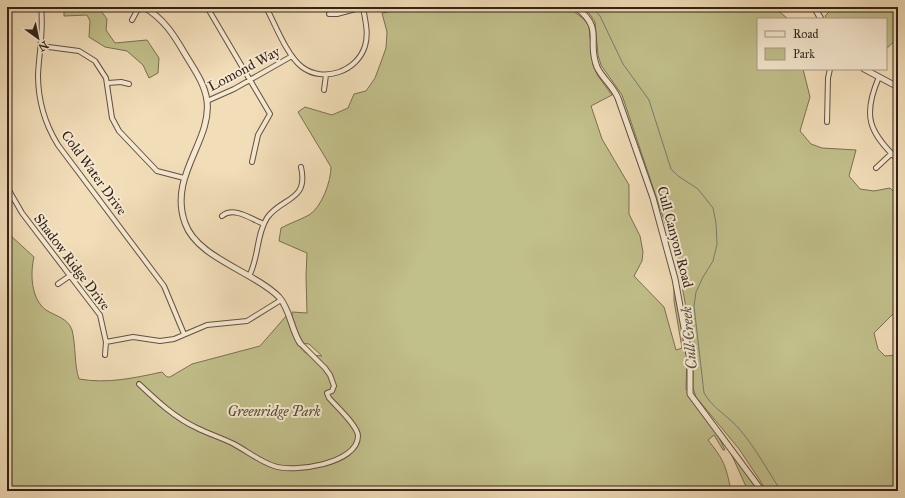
<svg xmlns="http://www.w3.org/2000/svg" width="905" height="498" font-family="'IM FELL Great Primer',serif">
  <style>
    .green { fill: #c1bf8a; stroke: #7a7051 }
    .lines { fill: none; stroke-linecap: round; stroke-linejoin: round }
    .stream { stroke: #717e71; stroke-width: 1 }
    .minor-casing { stroke: #625140; stroke-width: 6 }
    .tertiary-casing { stroke: #625140; stroke-width: 7 }
    .minor { stroke: #f6e9d1; stroke-width: 4 }
    .tertiary { stroke: #f6e9d1; stroke-width: 5 }
    .labels { text-anchor: middle; dominant-baseline: central; stroke-width: 4; stroke-linejoin: round; paint-order: stroke }
    .street-label { font-size: 14px; fill: #332218; stroke: #f6e9d1 }
    .park-label { font-size: 14px; font-style: italic; fill: #564934; stroke: #f6e9d1 }
    .water-label { font-size: 15px; font-style: italic; fill: #525045; stroke: #f6e9d1 }
  </style>
  <rect width="100%" height="100%" fill="#f1ddb8"/>
  <filter id="stains"><feTurbulence type="fractalNoise" baseFrequency=".005" numOctaves="4"/><feColorMatrix values="0 0 0 0 .2 0 0 0 0 .09 0 0 0 0 .02 0 0 0 .5 -.17"/></filter>
  <radialGradient id="worn" r=".72"><stop offset=".6" stop-color="#630" stop-opacity="0"/><stop offset="1" stop-color="#630" stop-opacity=".3"/></radialGradient>
  <path class="green" d="M64,7H98L107,19L106,30L115,43L147,40L159,58L158,73L149,78L143,65L127,51L105,47L89,37L90,21L87,15L64,16Z
    M391,7H568L585,20L589,27L593,65L598,76L612,95L591,106L602,139L629,185V214L640,236L643,252L642,261L634,276L664,307L676,350L682,348L674,301V288L687,357L686,389L697,408L715,429L725,450H723L714,435L708,440C724,460 726,466 731,491H7V228L11,236L34,257C30,274 31,299 46,310C55,316 68,318 72,330C76,346 74,364 79,379C108,384 134,378 162,372L167,377H170L192,364L260,346L287,315C289,325 298,351 308,354C312,356 317,355 322,356L309,344L300,343L293,322L292,312L307,313L306,276L307,253L279,241L281,228C290,223 300,220 309,215C322,207 331,181 331,167L298,112L305,107L332,115L348,108L354,94L366,91L375,78L381,62L386,48L387,32L382,13L388,12Z
    M581,7H774L788,19H758V69H803L810,97L800,131L811,144L822,148L856,150L849,176L860,189L874,191L890,188L898,196V309L874,333L878,349L885,356L898,355V491H767L739,449L696,397L693,388V368L687,313L677,259L622,95L601,65L598,55L595,22L589,13Z
    M834,7H898V38L886,49V19H827L825,16Z
    M729,449L758,491H748Z"/>
  <g class="lines">
    <path class="stream" d="M592,7L600,16L623,64L649,100L671,169L678,176L698,189L713,208L716,223L717,244L713,261L703,277L696,292L694,306L704,393C713,409 730,417 741,431C756,449 768,471 781,491"/>
    <defs>
      <path id="minor" d="M41,7C44,30 39,52 38,75C38,100 45,124 58,145L164,286L184,334
        M207,7L270,114L258,135L252,162
        M266,7C275,24 287,56 302,67C323,83 357,72 365,46C369,33 365,20 363,7
        M329,14H337L363,7
        M132,20L139,7
        M41,46L79,51L95,61L106,78L112,118L119,131L157,171L184,178
        M879,77C862,116 869,132 898,160
        M108,83L121,82L129,84
        M324,90L326,75
        M207,101L234,89L292,56
        M827,122L828,78L830,69
        M876,168L891,154
        M7,187L22,213L100,315L106,342L105,355
        M222,216C234,206 251,219 264,224
        M249,276C259,258 256,235 267,218C281,197 309,202 301,167
        M58,284L71,275
        M106,342L133,337L160,341L174,339L207,325L247,321L281,300
        M139,384C157,401 175,418 197,428C209,434 222,438 234,444C247,451 259,461 274,466C293,473 358,464 358,436C358,426 336,406 329,398L327,393L332,391L334,386L330,375L325,368L300,343"/>
      <path id="tertiary" d="M144,7C164,19 174,35 185,54C194,69 205,84 207,101C212,141 168,176 185,223C197,258 253,271 279,297C290,309 291,329 300,343
        M576,7C605,30 586,40 597,67C602,78 613,86 618,98L653,198L675,279L690,360V394L762,491
        M814,7L821,19
        M864,69L898,87"/>
    </defs>
    <use href="#minor" class="minor-casing"/>
    <use href="#tertiary" class="tertiary-casing"/>
    <use href="#minor" class="minor"/>
    <use href="#tertiary" class="tertiary"/>
  </g>
  <g class="labels">
    <g class="street-label">
      <text transform="translate(244 69) rotate(-28)">Lomond Way</text>
      <text transform="translate(94 173) rotate(54)">Cold Water Drive</text>
      <text transform="translate(675 237) rotate(75)">Cull Canyon Road</text>
      <text transform="translate(72 262) rotate(53)">Shadow Ridge Drive</text>
    </g>
    <g class="park-label">
      <text x="274" y="411">Greenridge Park</text>
    </g>
    <g class="water-label">
      <text transform="translate(689 338) rotate(-95)">Cull Creek</text>
    </g>
  </g>
  <rect width="905" height="498" fill="none" stroke="#f1ddb8" stroke-width="24"/>
  <rect x="8" y="8" width="889" height="482" fill="none" stroke="#332218" stroke-width="2"/>
  <rect x="12" y="12" width="881" height="474" fill="none" stroke="#332218"/>
  <rect x="757" y="18" width="130" height="52" fill="#f6e9d1" stroke="#a89987"/>
  <rect x="765" y="31" width="20" height="6" fill="#f6e9d1" stroke="#a89987"/>
  <text x="793" y="38" font-size="12" fill="#332218">Road</text>
  <rect x="765" y="48" width="20" height="12" fill="#c1bf8a" stroke="#a89987"/>
  <text x="793" y="58" font-size="12" fill="#332218">Park</text>
  <g transform="translate(38 38) rotate(147)" stroke="#f6e9d1" stroke-width="3" paint-order="stroke">
  <path d="M0-3L7 15L0 10L-7 15Z" fill="#332218"/>
  <text y="-6" font-size="11" font-weight="bold" text-anchor="middle" fill="#332218">N</text>
  </g>
  <rect width="100%" height="100%" filter="url(#stains)"/>
  <rect width="100%" height="100%" fill="url(#worn)"/>
</svg>
